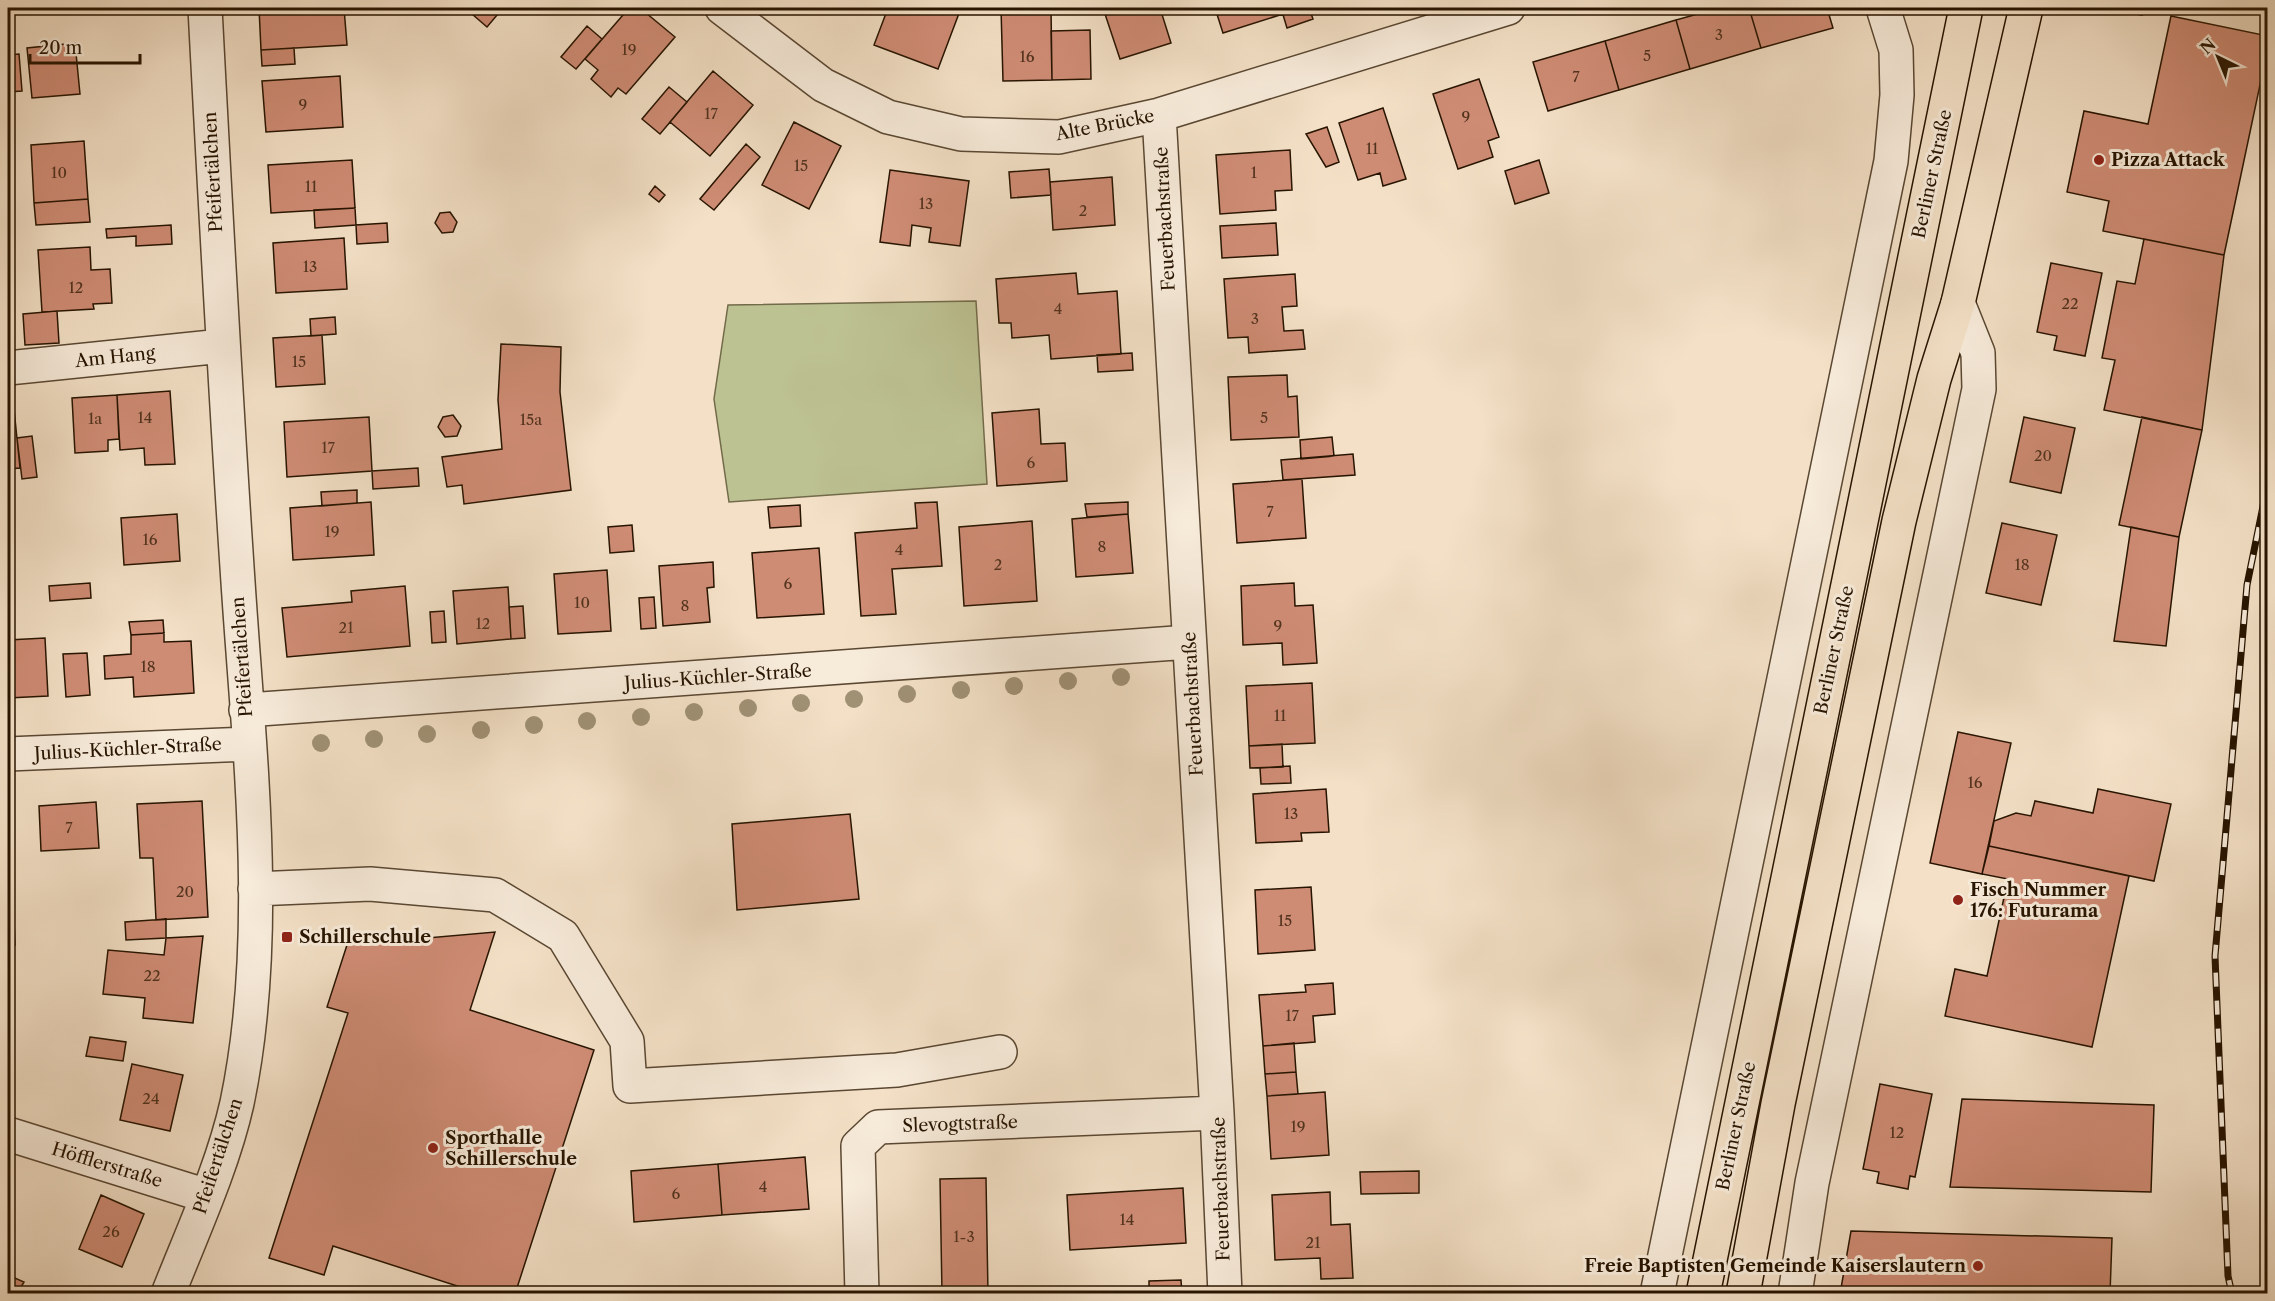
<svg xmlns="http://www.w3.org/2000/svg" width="2275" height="1301" font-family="'Libre Caslon Text',serif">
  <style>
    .green { fill: #bdc293; stroke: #726b4a; stroke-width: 1.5 }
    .building { fill: #cf8c75; stroke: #271400; stroke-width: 1.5 }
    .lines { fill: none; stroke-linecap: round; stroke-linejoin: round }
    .minor-casing { stroke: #5a4732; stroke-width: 36 }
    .major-casing { stroke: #271400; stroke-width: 36 }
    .minor { stroke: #f7ebda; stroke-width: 33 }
    .major { stroke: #f3e0c6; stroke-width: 33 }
    .rail-casing { stroke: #271400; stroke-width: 7 }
    .rail { stroke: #f7ebda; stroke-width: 4.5; stroke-dasharray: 14; stroke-linecap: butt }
    .tree { fill: #a09175 }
    .poi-dot { fill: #8f2418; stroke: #f7ebda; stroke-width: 2 }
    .labels { text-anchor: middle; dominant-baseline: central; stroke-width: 6; stroke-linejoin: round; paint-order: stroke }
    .number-label { font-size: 15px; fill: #51321d }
    .street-label { font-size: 18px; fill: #271400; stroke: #f7ebda }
    .poi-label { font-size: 18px; font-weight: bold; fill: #271400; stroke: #f7ebda; text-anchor: start }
  </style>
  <rect width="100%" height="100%" fill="#f3e0c6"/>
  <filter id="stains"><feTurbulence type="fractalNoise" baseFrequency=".00333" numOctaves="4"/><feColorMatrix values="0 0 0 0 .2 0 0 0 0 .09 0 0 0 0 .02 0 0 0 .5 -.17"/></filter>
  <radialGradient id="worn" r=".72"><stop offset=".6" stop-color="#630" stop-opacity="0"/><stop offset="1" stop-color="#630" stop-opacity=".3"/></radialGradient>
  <path class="green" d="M976,301L987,484L729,502L714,399L728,305Z"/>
  <path class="building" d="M259,8H344L347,45L261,50Z
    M478,8H503L487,27L472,14Z
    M629,8H640L675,37L626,94L618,88L611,97L591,79L598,70L585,59Z
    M888,8H961L938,69L874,45Z
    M1001,8H1051L1052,80L1003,81Z
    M1103,8H1160L1171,43L1120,59Z
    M1215,8H1281L1283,14L1223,33Z
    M1281,8H1309L1313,19L1287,28Z
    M1719,8H1749L1761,48L1690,69L1676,20Z
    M1749,8H1827L1833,28L1761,48Z
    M2104,8H2143L2142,15Z
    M2171,16L2268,36V47L2224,255L2103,231L2109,201L2067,192L2084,111L2148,124Z
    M1676,20L1690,69L1619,90L1605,41Z
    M587,26L602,39L576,69L561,57Z
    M1090,30L1091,79L1052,80L1051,31Z
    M1605,41L1619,90L1548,111L1533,62Z
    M75,43L80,94L32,98L27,48Z
    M294,48L295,64L262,66L261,50Z
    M19,54L22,91L8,92V55Z
    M713,71L753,105L710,156L670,122Z
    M340,76L343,127L266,132L262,81Z
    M1479,79L1499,137L1488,141L1493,157L1458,169L1433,94Z
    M669,87L687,102L660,134L642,119Z
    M1383,108L1406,179L1383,186L1380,173L1358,180L1339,123Z
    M794,122L841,146L809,209L762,185Z
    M1327,127L1339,162L1326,167L1306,134Z
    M84,141L88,199L34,203L31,145Z
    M746,144L760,157L714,210L700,199Z
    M1290,150L1292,190L1275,191L1276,210L1220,214L1216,155Z
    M352,160L355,208L271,213L268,165Z
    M1539,160L1549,193L1515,204L1505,171Z
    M1049,169L1051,195L1011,198L1009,172Z
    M890,170L969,181L960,246L929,242L931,228L912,225L910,246L880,242Z
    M1112,177L1115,225L1053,230L1050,182Z
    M655,186L665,195L659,202L649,194Z
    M88,199L90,222L36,225L34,203Z
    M355,208L356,225L315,228L314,210Z
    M450,212L457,222L453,232L442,233L435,223L440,213Z
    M387,223L388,242L357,244L356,225Z
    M1276,223L1278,255L1222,258L1220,226Z
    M171,225L172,244L136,246V236L107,238L106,229Z
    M344,238L347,289L276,293L273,243Z
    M2144,239L2224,255L2202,430L2104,410L2115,360L2102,358L2117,281L2135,284Z
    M90,247L91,270L110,269L112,303L93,304L94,309L42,312L38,250Z
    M2051,263L2102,273L2085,356L2054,350L2057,336L2037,332Z
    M1076,273L1078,294L1117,291L1121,354L1051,359L1049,335L1012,338L1011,323H999L996,279Z
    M1295,274L1297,306L1282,307L1284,331L1303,330L1305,349L1249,353L1248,337L1228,338L1224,279Z
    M57,311L59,343L25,345L23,314Z
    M335,317L336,334L311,336L310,319Z
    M322,335L325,384L276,387L273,338Z
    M501,344L561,347L560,392L571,490L464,504L462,485L447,487L442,457L502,449L498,400Z
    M1132,353L1133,370L1098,372L1097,355Z
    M1287,375L1288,397L1297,396L1299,437L1231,440L1228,377Z
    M170,391L175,464L145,465L144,448L120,450L117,395Z
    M117,395L119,439L108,440V451L75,453L72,398Z
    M14,409L20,468L8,469V410Z
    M1039,409L1041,444L1065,443L1067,481L997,486L992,413Z
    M453,415L461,426L457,436L445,437L438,427L443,417Z
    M369,417L372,471L287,477L284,422Z
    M2024,417L2075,428L2061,493L2010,482Z
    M2142,417L2202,430L2179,537L2119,525Z
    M32,436L37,477L22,479L17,438Z
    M1332,437L1334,456L1301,459L1300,440Z
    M1353,454L1355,475L1283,480L1281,460Z
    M418,468L419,486L373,489L372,471Z
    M1302,479L1306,538L1237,543L1233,484Z
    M357,490V503L322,506L321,492Z
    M371,502L374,555L293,560L290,508Z
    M937,502L942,566L892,569L896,614L861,616L855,533L917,528L915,503Z
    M1128,502V514L1087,517L1085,504Z
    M800,505L801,526L770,528L768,507Z
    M177,514L180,561L124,565L121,518Z
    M1128,514L1133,573L1076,577L1072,519Z
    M1032,521L1037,601L964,606L959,527Z
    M2002,523L2057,535L2041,605L1986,593Z
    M632,525L634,551L610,553L608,527Z
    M2131,527L2179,537L2166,646L2114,641Z
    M819,548L824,614L757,618L752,553Z
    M713,562L714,587L707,588L710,622L663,626L659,566Z
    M607,570L611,631L558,634L554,574Z
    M90,583L91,598L50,601L49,586Z
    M1294,583L1295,606L1313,605L1317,663L1283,665L1282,643L1243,645L1241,586Z
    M405,586L410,646L287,657L282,608L352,602L351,591Z
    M508,587L511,639L457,644L453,591Z
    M654,597L656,628L641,629L639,598Z
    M523,606L525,638L511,639L509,607Z
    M444,611L446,642L432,643L430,612Z
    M163,620L164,633L131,635L129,622Z
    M164,633V642L191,641L194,693L134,697L133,677L105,679L104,656L131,654V635Z
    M45,638L48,696L8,698V640Z
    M87,653L90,695L66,697L63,654Z
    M1312,683L1315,743L1249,746L1246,686Z
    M1958,732L2011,743L1982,874L1930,863Z
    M1282,744L1283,767L1250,768L1249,746Z
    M1290,766L1291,783L1261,784L1260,768Z
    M1326,789L1329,832L1301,833L1302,841L1256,843L1253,794Z
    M2098,789L2171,804L2154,881L1989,846L1994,821L2016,813L2031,816L2035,801L2093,813Z
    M202,801L208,917L156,920L153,858H140L137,804Z
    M96,802L99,848L41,851L39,806Z
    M850,814L859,899L737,910L732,824Z
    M1989,846L2129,876L2092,1047L1945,1016L1955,969L1987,976L2008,879L1982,874Z
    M1311,887L1315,950L1258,954L1255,890Z
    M8,898H13L15,945H8Z
    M166,919V938L126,940L125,922Z
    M495,932L470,1010L594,1050L515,1294H482L333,1246L324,1275L269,1258L348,1013L327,1007L347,945Z
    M203,936L193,1023L143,1018L145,998L103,994L108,950L164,955L166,938Z
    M1333,983L1335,1014L1313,1016L1315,1042L1263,1046L1259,995L1306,992L1305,985Z
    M90,1037L126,1042L123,1061L86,1056Z
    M1294,1043L1296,1072L1265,1074L1263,1046Z
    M132,1064L183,1075L170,1131L120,1120Z
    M1296,1072L1298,1094L1267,1096L1265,1074Z
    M1880,1084L1932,1094L1915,1177L1910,1176L1908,1189L1877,1183L1879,1172L1863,1169Z
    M1325,1092L1329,1155L1271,1159L1267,1096Z
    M1962,1099L2154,1105L2151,1192L1950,1187Z
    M805,1157L809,1209L722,1215L718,1164Z
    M718,1164L722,1215L634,1222L631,1171Z
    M1419,1171V1193L1361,1194L1360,1172Z
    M986,1178L988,1294H942L940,1179Z
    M1183,1188L1186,1243L1070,1250L1067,1195Z
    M1330,1192L1331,1225L1350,1224L1353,1278L1321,1279L1320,1258L1275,1260L1272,1195Z
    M101,1195L144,1214L122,1267L79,1249Z
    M1851,1231L2112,1238L2110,1294H1840Z
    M8,1275L24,1282L21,1287L28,1290L27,1294H8Z
    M1181,1280L1182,1294H1149V1281Z"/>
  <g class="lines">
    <defs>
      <path id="minor" d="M722,8L823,85L888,117L961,134L1059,137L1159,115L1508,8
        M1159,115L1217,1113L1225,1294
        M8,368L222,346
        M246,710L1189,642
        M8,754L248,744
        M255,889L370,884L495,895L563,936L627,1041L630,1086L897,1070L1000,1052
        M8,1134L207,1196
        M168,1294C192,1233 223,1166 237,1103C272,936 249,751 238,582C225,390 215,199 205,8
        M862,1294L858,1146L878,1127L1217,1113
        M1657,1294L1891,161L1897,95L1896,50L1883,8
        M1795,1294L1812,1183L1979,389L1978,353L1958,303"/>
      <path id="major" d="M1703,1294L1966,8
        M1743,1294L1778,1104L1899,521L1934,379L1958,303L2026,8"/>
    </defs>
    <use href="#minor" class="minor-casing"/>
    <use href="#major" class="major-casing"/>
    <use href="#minor" class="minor"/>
    <use href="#major" class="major"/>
    <defs>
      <path id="rail" d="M2232,1294L2228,1276L2215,956L2247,585L2268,482"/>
    </defs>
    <use href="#rail" class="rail-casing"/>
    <use href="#rail" class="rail"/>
  </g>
  <g class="tree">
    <circle cx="1121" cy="677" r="9"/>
    <circle cx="1068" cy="681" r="9"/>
    <circle cx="1014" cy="686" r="9"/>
    <circle cx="961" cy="690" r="9"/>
    <circle cx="907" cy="694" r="9"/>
    <circle cx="854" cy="699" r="9"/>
    <circle cx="801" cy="703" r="9"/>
    <circle cx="748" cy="708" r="9"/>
    <circle cx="694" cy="712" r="9"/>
    <circle cx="641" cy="717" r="9"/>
    <circle cx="587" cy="721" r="9"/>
    <circle cx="534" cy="725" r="9"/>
    <circle cx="481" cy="730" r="9"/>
    <circle cx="427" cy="734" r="9"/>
    <circle cx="374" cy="739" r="9"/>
    <circle cx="321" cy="743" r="9"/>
  </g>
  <g class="poi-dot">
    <circle cx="2099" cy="160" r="6"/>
    <circle cx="1958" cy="900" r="6"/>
    <rect x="281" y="931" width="12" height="12" rx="3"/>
    <circle cx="433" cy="1148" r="6"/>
    <circle cx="1978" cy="1266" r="6"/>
  </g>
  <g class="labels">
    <g class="number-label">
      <text x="1719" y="34">3</text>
      <text x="629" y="49">19</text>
      <text x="1647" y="55">5</text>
      <text x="1027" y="56">16</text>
      <text x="1576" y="76">7</text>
      <text x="303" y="104">9</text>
      <text x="711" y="113">17</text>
      <text x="1466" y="116">9</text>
      <text x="1372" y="148">11</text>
      <text x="801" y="165">15</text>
      <text x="59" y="172">10</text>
      <text x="1254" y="172">1</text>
      <text x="311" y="186">11</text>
      <text x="926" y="203">13</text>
      <text x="1083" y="210">2</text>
      <text x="310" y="266">13</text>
      <text x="76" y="287">12</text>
      <text x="2070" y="303">22</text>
      <text x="1058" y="308">4</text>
      <text x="1255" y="318">3</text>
      <text x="299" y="361">15</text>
      <text x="145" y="417">14</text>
      <text x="1264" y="417">5</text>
      <text x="95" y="418">1a</text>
      <text x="531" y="419">15a</text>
      <text x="328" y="447">17</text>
      <text x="2043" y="455">20</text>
      <text x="1031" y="462">6</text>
      <text x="1270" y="511">7</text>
      <text x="332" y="531">19</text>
      <text x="150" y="539">16</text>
      <text x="1102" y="546">8</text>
      <text x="899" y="549">4</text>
      <text x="998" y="564">2</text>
      <text x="2022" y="564">18</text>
      <text x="788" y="583">6</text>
      <text x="582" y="602">10</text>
      <text x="685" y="605">8</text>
      <text x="483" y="623">12</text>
      <text x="1278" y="625">9</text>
      <text x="346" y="627">21</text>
      <text x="148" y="666">18</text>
      <text x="1280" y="715">11</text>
      <text x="1975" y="782">16</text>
      <text x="1291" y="813">13</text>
      <text x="69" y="827">7</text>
      <text x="185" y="891">20</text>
      <text x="1285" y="920">15</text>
      <text x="152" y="975">22</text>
      <text x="1292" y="1015">17</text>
      <text x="151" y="1098">24</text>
      <text x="1298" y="1126">19</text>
      <text x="1897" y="1132">12</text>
      <text x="763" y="1186">4</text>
      <text x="676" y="1193">6</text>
      <text x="1127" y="1219">14</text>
      <text x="111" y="1231">26</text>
      <text x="964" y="1236">1-3</text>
      <text x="1313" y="1242">21</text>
    </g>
    <g class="street-label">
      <text transform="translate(1105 125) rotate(-11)">Alte Brücke</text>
      <text transform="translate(213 172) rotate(-93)">Pfeifertälchen</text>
      <text transform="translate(1932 174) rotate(-78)">Berliner Straße</text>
      <text transform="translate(1165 219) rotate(-93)">Feuerbachstraße</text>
      <text transform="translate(115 357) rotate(-6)">Am Hang</text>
      <text transform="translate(1834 650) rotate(-78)">Berliner Straße</text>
      <text transform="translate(242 657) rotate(-94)">Pfeifertälchen</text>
      <text transform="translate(718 677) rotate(-4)">Julius-Küchler-Straße</text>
      <text transform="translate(1193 704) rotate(-93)">Feuerbachstraße</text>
      <text transform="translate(128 749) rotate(-3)">Julius-Küchler-Straße</text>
      <text transform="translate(960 1124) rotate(-2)">Slevogtstraße</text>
      <text transform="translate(1736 1126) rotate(-78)">Berliner Straße</text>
      <text transform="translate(218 1156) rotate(-72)">Pfeifertälchen</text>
      <text transform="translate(107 1165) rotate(17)">Höfflerstraße</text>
      <text transform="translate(1221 1189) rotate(-92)">Feuerbachstraße</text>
    </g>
    <g class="poi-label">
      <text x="2111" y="160">Pizza Attack</text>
      <text x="1970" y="890">Fisch Nummer<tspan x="1970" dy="21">176: Futurama</tspan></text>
      <text x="299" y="937">Schillerschule</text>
      <text x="445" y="1138">Sporthalle<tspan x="445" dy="21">Schillerschule</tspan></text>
      <text x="1966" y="1266" text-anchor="end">Freie Baptisten Gemeinde Kaiserslautern</text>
    </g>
  </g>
  <rect width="2275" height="1301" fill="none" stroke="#f3e0c6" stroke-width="30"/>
  <rect x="9" y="9" width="2257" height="1283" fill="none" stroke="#271400" stroke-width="3"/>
  <rect x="15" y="15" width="2245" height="1271" fill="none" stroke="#271400" stroke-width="1.5"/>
  <g transform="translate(2218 57) rotate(317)" stroke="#f7ebda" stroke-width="4.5" paint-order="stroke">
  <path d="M0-4.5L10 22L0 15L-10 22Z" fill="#271400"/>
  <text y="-9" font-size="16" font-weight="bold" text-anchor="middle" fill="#271400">N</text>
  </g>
  <path d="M30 54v9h110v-9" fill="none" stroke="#271400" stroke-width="3"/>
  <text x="39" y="54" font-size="18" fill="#271400" stroke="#f7ebda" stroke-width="4.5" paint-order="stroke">20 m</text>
  <rect width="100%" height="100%" filter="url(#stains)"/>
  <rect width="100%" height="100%" fill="url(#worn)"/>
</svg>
